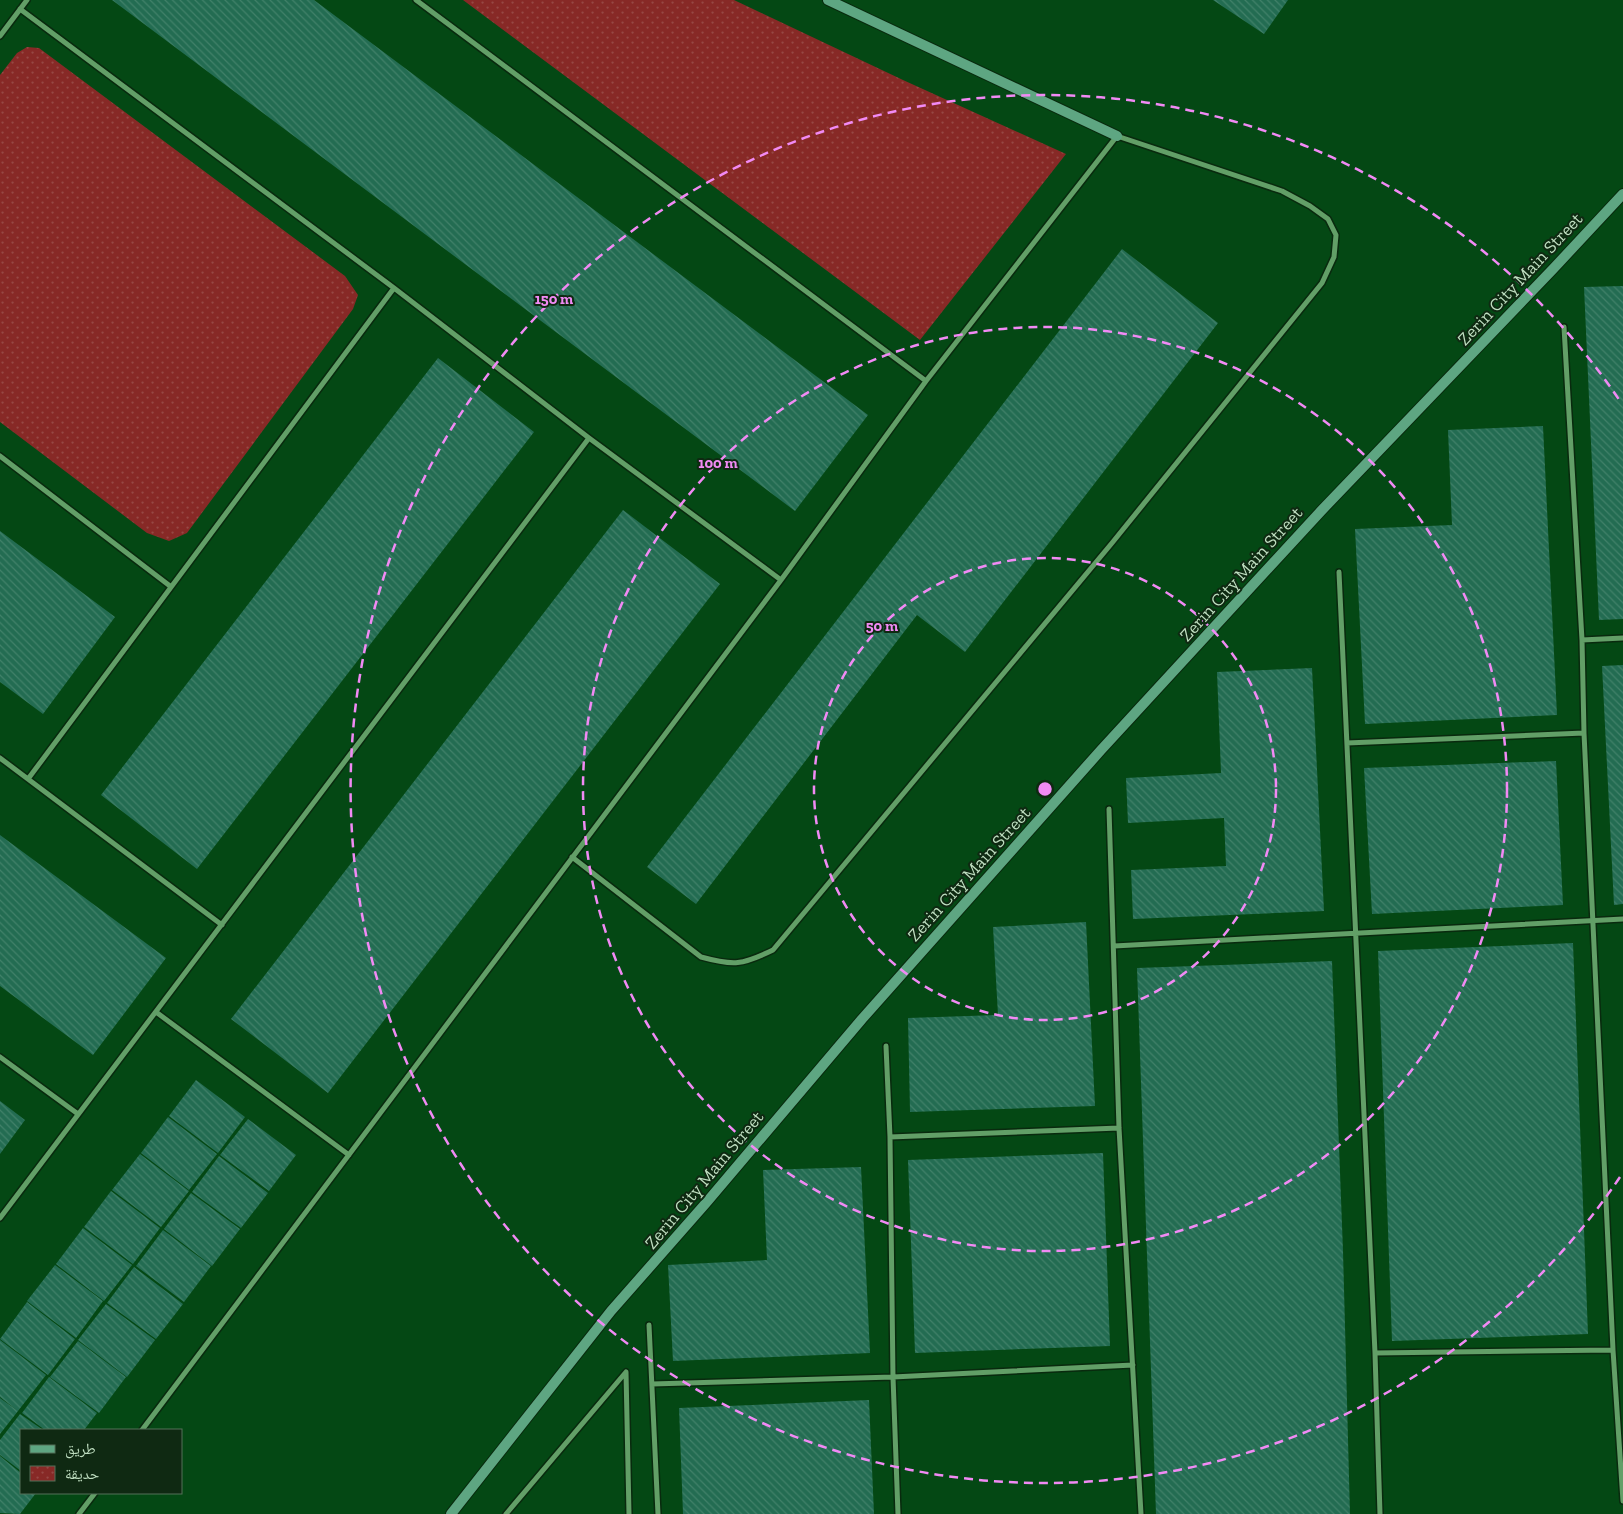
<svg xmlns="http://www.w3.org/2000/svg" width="1623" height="1514" font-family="'Zilla Slab','Noto Naskh Arabic',serif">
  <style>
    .park { fill: url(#park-dots) }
    .building { fill: url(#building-back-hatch) }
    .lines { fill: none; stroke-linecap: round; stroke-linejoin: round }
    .street-casing { stroke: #092a0e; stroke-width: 8 }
    .secondary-casing { stroke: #092a0e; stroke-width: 12 }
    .street { stroke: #629f67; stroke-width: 5 }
    .secondary { stroke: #5ea682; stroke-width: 10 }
    .ring { fill: none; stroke: #f18af4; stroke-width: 2.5; stroke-dasharray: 9 6 }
    .labels { text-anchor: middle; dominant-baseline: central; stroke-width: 4; stroke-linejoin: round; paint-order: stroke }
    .street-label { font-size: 18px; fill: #bfdec0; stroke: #0f2912 }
    .centre { fill: #f18af4; stroke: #0f2912; stroke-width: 2.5 }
    .ring-label { font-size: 15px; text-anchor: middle; font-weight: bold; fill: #f18af4; stroke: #0f2912; stroke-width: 4; stroke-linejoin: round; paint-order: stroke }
  </style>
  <defs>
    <pattern id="park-dots" width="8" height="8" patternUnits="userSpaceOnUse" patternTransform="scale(1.25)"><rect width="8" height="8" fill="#872926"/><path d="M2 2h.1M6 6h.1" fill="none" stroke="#964844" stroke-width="1.8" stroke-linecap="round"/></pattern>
    <pattern id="building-back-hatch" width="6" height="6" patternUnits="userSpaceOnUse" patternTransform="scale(1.25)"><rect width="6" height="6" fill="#236c52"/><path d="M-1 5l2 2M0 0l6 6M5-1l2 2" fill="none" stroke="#418169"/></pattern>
  </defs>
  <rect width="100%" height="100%" fill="#044814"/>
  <path class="park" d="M463,0H734L903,80L1066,154L920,340Z
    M27,47L39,48L345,276L358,295L353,309L187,533L169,541L147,533L0,422V75L17,53Z"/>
  <path class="building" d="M112,0H314L868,415L795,511Z
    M1213,0H1288L1264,34Z
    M1122,249L1218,323L965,652L917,615L696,904L647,867Z
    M1623,286V619L1599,620L1584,287Z
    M438,358L534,432L197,869L101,795Z
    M1543,426L1557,715L1365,724L1355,529L1452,525L1448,430Z
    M623,510L720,584L328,1093L231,1019Z
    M0,531L115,617L43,714L0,682Z
    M1623,665V904L1614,905L1602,666Z
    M1312,668L1324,911L1133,919L1131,870L1226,866L1224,818L1128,823L1126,778L1221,773L1217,672Z
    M1556,761L1563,905L1372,914L1364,768Z
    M0,835L166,958L93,1055L0,986Z
    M1086,922L1095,1106L910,1112L908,1018L998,1015L993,927Z
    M1573,943L1588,1334L1392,1341L1378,951Z
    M1332,961L1343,1251L1350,1514H1156L1137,968Z
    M196,1080L245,1117L218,1153L169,1116Z
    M0,1101L25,1120L0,1154Z
    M168,1117L217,1154L189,1190L141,1153Z
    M248,1119L296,1155L269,1191L220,1155Z
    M1103,1153L1110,1346L915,1353L908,1160Z
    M140,1154L189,1191L161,1227L112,1190Z
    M219,1156L268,1193L241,1228L192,1192Z
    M861,1167L870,1353L673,1361L668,1265L767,1260L763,1170Z
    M111,1191L160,1228L133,1264L84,1227Z
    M191,1193L240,1229L212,1266L164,1229Z
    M83,1228L132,1265L104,1301L56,1264Z
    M163,1230L211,1266L184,1302L136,1266Z
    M55,1265L103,1301L76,1338L27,1301Z
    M134,1267L183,1304L156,1339L107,1303Z
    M27,1302L75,1339L48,1375L0,1339Z
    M106,1304L155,1340L127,1377L78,1340Z
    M0,1340L46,1375L18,1411L0,1397Z
    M78,1341L126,1377L99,1413L50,1377Z
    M49,1377L97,1413L84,1430H45L22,1413Z
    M0,1398L18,1411L0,1434Z
    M869,1400L874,1514H683L679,1408Z
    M20,1414L43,1430H21V1471L0,1455V1440Z
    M0,1456L21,1473V1493H36L20,1514L0,1513Z"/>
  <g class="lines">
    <defs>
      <path id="street" d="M416,0L926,381
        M20,9L394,288L589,438L781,580
        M0,36L27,0
        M1564,327L1582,640L1584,733L1613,1350L1623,1501
        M0,456L170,586
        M1339,572L1375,1353L1380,1514
        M1582,640L1623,638
        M1347,743L1584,733
        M0,758L222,925
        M28,779L394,288
        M1109,809L1119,1128L1141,1514
        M1114,946L1623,919
        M156,1012L349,1155
        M886,1046L890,1137L893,1377L898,1514
        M0,1057L78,1114
        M890,1137L1119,1128
        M0,1218L589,438
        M649,1325L658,1514
        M1375,1353L1613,1350
        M652,1384L893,1377L1133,1365
        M142,1430L781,580L926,381L1117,136L1282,191L1310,206L1328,219L1336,235L1334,257L1322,283L1112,543L773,950C742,965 734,966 701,957L572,857
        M79,1514L95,1493
        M506,1514L626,1372L629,1514"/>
      <path id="secondary" d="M828,0L1117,136
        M451,1514L611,1311L706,1203L862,1019L1101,750L1321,511L1553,269L1623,194"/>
    </defs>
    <use href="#street" class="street-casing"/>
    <use href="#secondary" class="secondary-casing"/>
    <use href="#street" class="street"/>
    <use href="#secondary" class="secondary"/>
  </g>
  <g class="ring">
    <circle cx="1045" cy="789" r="231"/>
    <circle cx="1045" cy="789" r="462"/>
    <path d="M1620 1177A694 694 0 1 1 1620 401"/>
  </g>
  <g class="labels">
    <g class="street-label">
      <text transform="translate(1520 279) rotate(-47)">Zerin City Main Street</text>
      <text transform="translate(1241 574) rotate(-48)">Zerin City Main Street</text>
      <text transform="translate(969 874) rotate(-48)">Zerin City Main Street</text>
      <text transform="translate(704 1180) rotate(-50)">Zerin City Main Street</text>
    </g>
  </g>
  <circle cx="1045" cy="789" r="8" class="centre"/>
  <g class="ring-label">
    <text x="554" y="304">150 m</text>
    <text x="718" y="468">100 m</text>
    <text x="882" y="631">50 m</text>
  </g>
  <rect x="20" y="1429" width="162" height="65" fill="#0f2912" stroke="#557158"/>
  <rect x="30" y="1445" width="25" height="8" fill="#5ea682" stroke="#557158"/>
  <text x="65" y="1454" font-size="15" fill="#bfdec0">طريق</text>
  <rect x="30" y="1466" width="25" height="15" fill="url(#park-dots)" stroke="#557158"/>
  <text x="65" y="1479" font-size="15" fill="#bfdec0">حديقة</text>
</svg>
